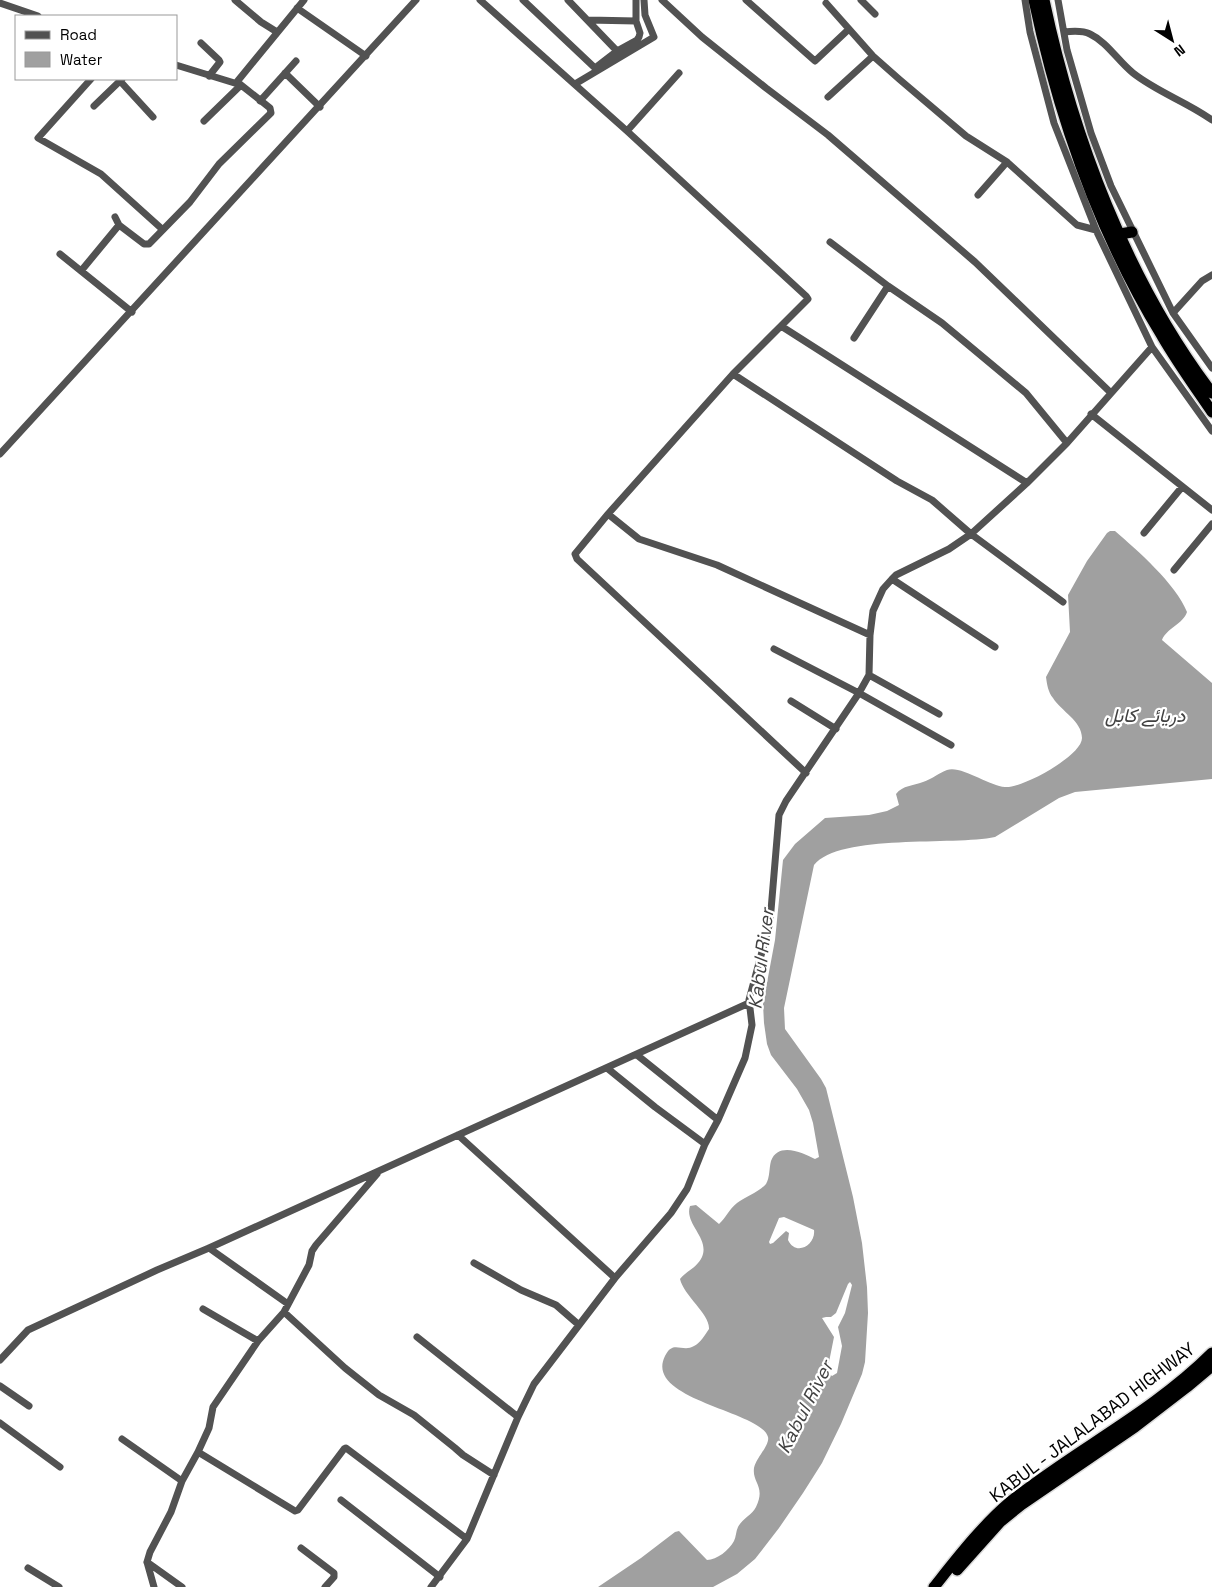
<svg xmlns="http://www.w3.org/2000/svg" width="1212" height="1587" font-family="'Space Grotesk',Vazirmatn,sans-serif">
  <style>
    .water { fill: #a0a0a0; fill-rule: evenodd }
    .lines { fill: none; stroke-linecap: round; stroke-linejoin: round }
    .trunk-casing { stroke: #dbdbdb; stroke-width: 14 }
    .minor { stroke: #525252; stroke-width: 7 }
    .trunk { stroke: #000; stroke-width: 11 }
    .labels { text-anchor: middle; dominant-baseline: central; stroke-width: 4.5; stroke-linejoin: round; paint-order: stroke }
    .street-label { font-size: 18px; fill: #000; stroke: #fff }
    .water-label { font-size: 19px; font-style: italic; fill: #414141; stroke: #fff }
  </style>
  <rect width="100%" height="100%" fill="#fff"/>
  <path class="water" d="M1110,531H1115C1137,550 1176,584 1187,612C1183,624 1167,628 1162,640L1212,683V779L1075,792L1059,798L995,837C954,846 840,833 814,865L784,1008L785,1029L821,1079L826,1088L853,1197L862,1243L867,1287L868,1313L865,1362L862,1374L841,1424L822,1463L803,1493L779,1528L755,1559L737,1574L713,1587H598L641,1558L675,1532L679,1531L707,1560C717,1560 729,1550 734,1541C736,1537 736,1531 738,1527C742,1519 752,1515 756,1507C766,1486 752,1483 754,1468C756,1458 770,1445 768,1437C762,1411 643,1400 665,1356C673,1339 682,1353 694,1346C700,1343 705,1335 709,1329C710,1314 684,1296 680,1279C686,1271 697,1268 702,1257C710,1238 684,1224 690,1206L696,1205L719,1224C726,1218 729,1209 737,1203C745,1197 759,1192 766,1184C770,1177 769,1168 771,1161C778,1141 804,1153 815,1159L819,1157L813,1123L809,1110L797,1089L771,1055L767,1044L764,1023L763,1004L775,940L783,860L795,844L825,818L869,815L887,811L899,805L896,794C903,785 913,786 923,782C932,779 939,773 947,770C961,765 989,786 1005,787C1021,789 1082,756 1082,738C1082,721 1061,711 1053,698C1048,692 1047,684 1046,677L1070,632L1068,595L1087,561L1107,533ZM784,1217L814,1230C816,1245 796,1257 788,1240L789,1233L786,1231L773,1243L770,1244L769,1242L779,1218ZM850,1282L852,1285L845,1313L838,1327L842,1346L837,1373L832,1376L827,1372L834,1337L822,1318L826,1317H831L836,1313L848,1284Z"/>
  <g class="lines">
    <defs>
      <path id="trunk" d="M1034,0C1059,118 1099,233 1162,336C1177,362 1195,387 1212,412
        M1044,0C1073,137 1127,281 1212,393
        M1120,234L1132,232
        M957,1570L1000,1522L1021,1505L1135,1427L1187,1387L1212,1366
        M934,1587C958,1557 981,1527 1010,1502C1075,1450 1153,1412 1212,1353"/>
    </defs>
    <use href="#trunk" class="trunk-casing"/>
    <path class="minor" d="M235,0L261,22L277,32
      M480,0L627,131L806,296L808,299L733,374L608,514L575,554L577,559L806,773
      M523,0L595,68L617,51L637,40L639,37L640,33L636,21V0
      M568,0L617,51
      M662,0L702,37L766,88L828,135L975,262L1110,392
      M746,0L815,61L849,29
      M861,0L875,14
      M1025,0L1030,32L1054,123L1096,230L1152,347L1212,431
      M1058,0L1067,50L1091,133L1111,186L1173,313L1212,368
      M0,3L38,16
      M826,3L873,56L899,79L966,136L1007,162L1077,225L1096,230
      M297,8L366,56
      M588,20L636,21
      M1064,32C1072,31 1082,30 1090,34C1107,42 1118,61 1133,73C1157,92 1187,102 1212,120
      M201,43L219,60L220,62L209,76
      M285,73L320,107
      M91,79L38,138L101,174L162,229
      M120,81L153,117
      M236,83L304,0
      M575,84L654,37L645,15L644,0
      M828,97L873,56
      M260,101L296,61
      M94,106L122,79
      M204,121L241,85
      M627,131L679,73
      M978,195L1007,162
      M115,217L119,225L144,244H149L190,202L219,164L271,113L270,108L241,85L176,65
      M830,242L888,286L942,323L1026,393L1067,443
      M60,254L132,312
      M81,271L119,225
      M1173,313L1202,281L1212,275
      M781,326L1027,483
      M854,338L888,286
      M733,374L897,481L932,500L971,534L1063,602
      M1091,414L1212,510
      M0,454L416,0
      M608,514L639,539L717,565L870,635
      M1144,533L1182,487
      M1174,570L1212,524
      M892,579L995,647
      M774,649L859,693L951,745
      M869,675L939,714
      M791,701L836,729
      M637,1055L718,1120
      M607,1068L655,1107L705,1144
      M458,1135L615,1278
      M209,1248L288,1304
      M474,1263L521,1290L556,1305L579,1325
      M203,1309L258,1341
      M284,1312L345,1368L379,1395L414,1415L455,1448L463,1455L494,1475
      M417,1337L518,1417
      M0,1360L28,1330L157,1270L209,1248L749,1003
      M0,1386L29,1406
      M0,1423L60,1467
      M122,1439L182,1481
      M198,1452L295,1511L298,1510L344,1449L346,1448L467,1539
      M341,1500L440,1577
      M301,1548L334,1573V1577L325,1587
      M147,1562L182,1587
      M28,1568L59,1587
      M154,1587L147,1562L150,1552L171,1512L182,1481L198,1452L209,1428L213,1407L258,1341L284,1312L309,1265L312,1251L316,1245L377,1174
      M431,1587L467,1539L518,1417L534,1384L615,1278L671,1213L687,1189L705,1144L718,1120L745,1058L752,1025L749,1000L770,922L779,815L786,801L859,693L869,675L870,635L873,611L883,589L892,579L896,575L949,549L971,534L1027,483L1067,443L1152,347"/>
    <use href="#trunk" class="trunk"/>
  </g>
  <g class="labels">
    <g class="street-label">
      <text transform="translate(1092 1422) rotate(-37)">KABUL - JALALABAD HIGHWAY</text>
    </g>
    <g class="water-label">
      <text x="1145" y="715">دریائے کابل</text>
      <text transform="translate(761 959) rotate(-83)">Kabul River</text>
      <text transform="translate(805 1407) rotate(-63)">Kabul River</text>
    </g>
  </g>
  <rect x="15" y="15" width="162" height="65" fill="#ffffff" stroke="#999999"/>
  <rect x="25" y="31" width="25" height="8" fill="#525252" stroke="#999999"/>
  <text x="60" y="40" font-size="15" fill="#000000">Road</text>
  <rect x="25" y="52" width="25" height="15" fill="#a0a0a0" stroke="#999999"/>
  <text x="60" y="65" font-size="15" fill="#000000">Water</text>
  <g transform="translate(1172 40) rotate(144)" stroke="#ffffff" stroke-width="4" paint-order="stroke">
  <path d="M0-4L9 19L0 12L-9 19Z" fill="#000000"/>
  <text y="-8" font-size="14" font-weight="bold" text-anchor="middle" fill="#000000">N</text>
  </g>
</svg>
